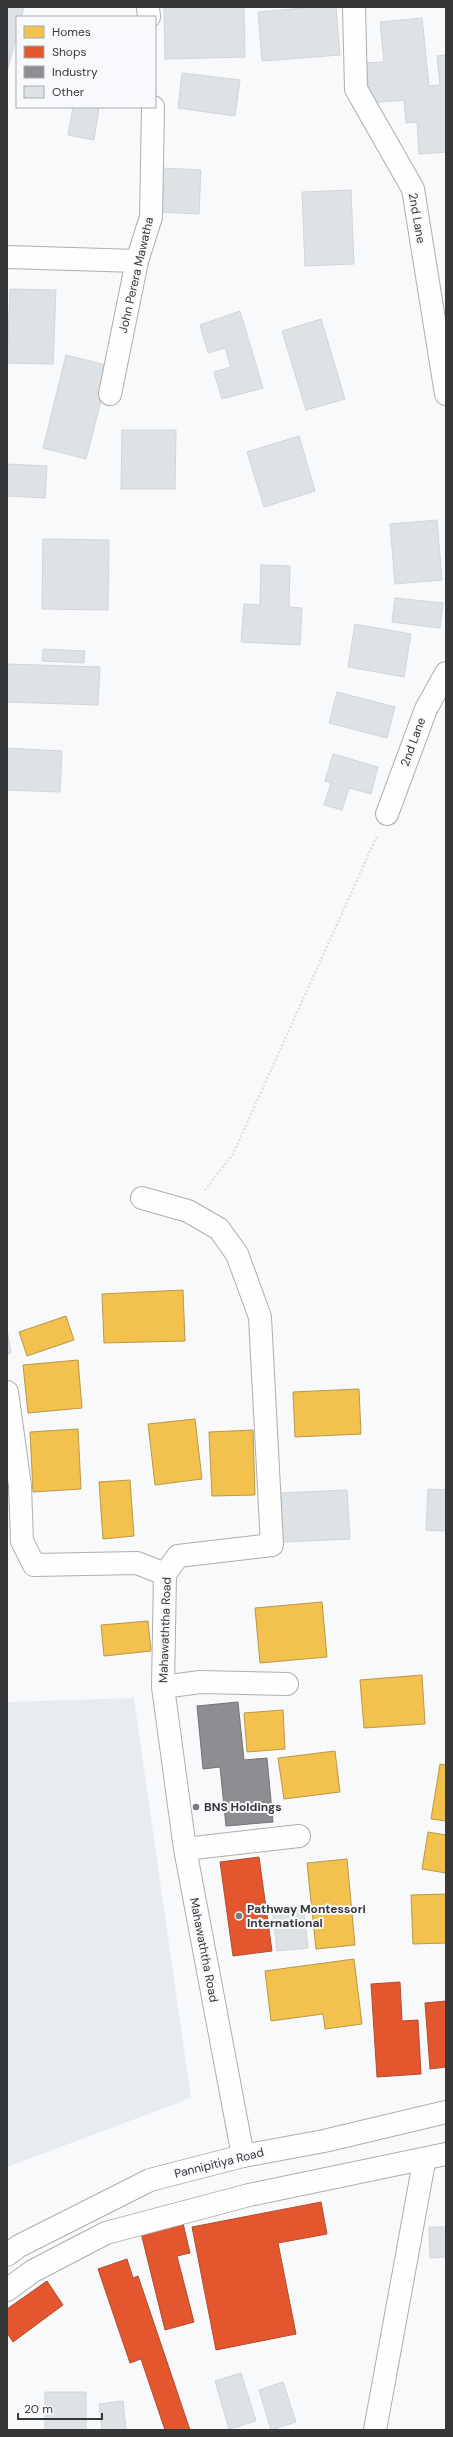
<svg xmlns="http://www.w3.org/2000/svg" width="453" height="2437" font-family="'DM Sans',sans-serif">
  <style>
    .built { fill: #e8ecf1 }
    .homes { fill: #f2c14e; stroke: #ba9847 }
    .shops { fill: #e4572e; stroke: #b04d31 }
    .industry { fill: #8d8d92; stroke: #737377 }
    .building { fill: #dde2e7; stroke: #d4d4d6 }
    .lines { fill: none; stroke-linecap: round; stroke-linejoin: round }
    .minor-casing { stroke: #adaeb0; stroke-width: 24 }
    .major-casing { stroke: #adaeb0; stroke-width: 24 }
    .path { stroke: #dfe0e0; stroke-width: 2.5; stroke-dasharray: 2 2; stroke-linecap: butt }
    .minor { stroke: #fefefe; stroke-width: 22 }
    .major { stroke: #fefefe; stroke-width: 22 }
    .poi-dot { fill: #7a7b7c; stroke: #f7f9fc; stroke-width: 1.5 }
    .labels { text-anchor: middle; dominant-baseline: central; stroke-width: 4; stroke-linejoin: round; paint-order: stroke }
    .street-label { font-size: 12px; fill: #363738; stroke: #f7f9fc }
    .poi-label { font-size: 12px; font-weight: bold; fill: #363738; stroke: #f7f9fc; text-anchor: start }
  </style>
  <rect width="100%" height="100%" fill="#f8f9fb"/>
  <path class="built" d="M134,1698L191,2098L7,2167V1702Z"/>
  <path class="homes" d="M183,1290L185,1341L104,1343L102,1294Z
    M66,1316L74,1340L27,1356L19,1332Z
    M78,1360L82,1408L28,1413L23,1365Z
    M359,1389L361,1434L295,1437L293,1392Z
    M195,1419L202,1479L155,1485L148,1424Z
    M78,1429L81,1489L33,1492L30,1432Z
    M253,1430L255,1495L212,1496L209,1432Z
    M130,1480L134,1536L103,1539L99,1482Z
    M322,1602L327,1657L260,1663L255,1608Z
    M148,1621L151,1651L104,1656L101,1625Z
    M422,1675L425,1724L364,1728L360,1680Z
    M283,1710L285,1749L247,1752L244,1713Z
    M335,1751L340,1792L284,1799L278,1758Z
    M440,1764L446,1765V1821L431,1819Z
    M428,1832L446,1835V1873L422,1869Z
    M347,1859L355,1945L316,1949L307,1863Z
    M446,1894V1943L413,1944L411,1895Z
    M354,1959L362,2024L325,2029L323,2014L271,2021L265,1971Z"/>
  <path class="shops" d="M259,1857L272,1951L233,1956L220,1862Z
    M400,1982L402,2021L418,2020L421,2074L377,2077L371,1984Z
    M446,2001V2067L430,2069L425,2003Z
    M321,2202L327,2234L278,2243L296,2334L216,2350L192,2227Z
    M182,2219L190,2253L177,2256L194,2322L165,2330L140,2229Z
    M127,2259L133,2278L138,2276L190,2430H165L141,2359L130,2363L98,2269Z
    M47,2281L63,2305L13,2342L7,2333V2309Z"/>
  <path class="industry" d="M238,1702L244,1760L267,1758L273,1822L226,1826L220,1767L203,1769L197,1706Z"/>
  <path class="building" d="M7,7H24L21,17H17V34L8,68Z
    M164,7H244L245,57L165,59Z
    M316,7H336L340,55L262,61L258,12Z
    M422,18L429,86L440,85L437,56L446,55V152L419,154L417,122L406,123L404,100L371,103L366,63L384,62L380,22Z
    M182,73L240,80L235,116L178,108Z
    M73,107H99L94,140L68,135Z
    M162,168L201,170L199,214L160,212Z
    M351,190L354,264L305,266L302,192Z
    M10,289L56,290L53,364L7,363Z
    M240,311L263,388L222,399L214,372L231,367L225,348L208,353L200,325Z
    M321,319L345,399L306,410L282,331Z
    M66,355L110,366L86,459L43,448Z
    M122,430H176L175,489H121Z
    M299,436L315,491L264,507L247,452Z
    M7,464L47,466L45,498L7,496Z
    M437,520L442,580L395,584L390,524Z
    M43,539L109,540L108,610L42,609Z
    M261,565L290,566L289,607L302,608L300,645L241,642L244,604L260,605Z
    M395,598L443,603L440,628L392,622Z
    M355,624L411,634L404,677L348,667Z
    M43,649L85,651L84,663L42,661Z
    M7,664L100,667L98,705L7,702Z
    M337,692L395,707L387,738L329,723Z
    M7,748L62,751L60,792L7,790Z
    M333,754L378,767L371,794L349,788L342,810L324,805L331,783L325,781Z
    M7,1329L11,1353L7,1354Z
    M428,1489L446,1490V1531L426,1530Z
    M347,1490L350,1539L283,1542L281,1493Z
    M303,1905L308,1948L277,1951L272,1908Z
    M429,2227H446V2257L430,2258Z
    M241,2373L256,2421L229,2429L215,2381Z
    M283,2382L296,2422L271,2430L259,2390Z
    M45,2392H86V2430H45Z
    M123,2401L126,2430H102L99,2404Z"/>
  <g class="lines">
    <defs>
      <path id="minor" d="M148,7L149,17
        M354,7L356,89L413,189L446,394
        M7,257L137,261
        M110,394L137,261L151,217L153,107
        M387,814L426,709L446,673
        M142,1198L188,1211L219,1229L237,1254L260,1317L272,1545L178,1556L165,1574L163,1687L185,1849L243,2156
        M7,1392L20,1486L22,1541L34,1565L137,1563L165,1574
        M163,1687L200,1682L287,1684
        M185,1849L299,1836
        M375,2430L424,2162"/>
      <path id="major" d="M7,2255L19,2246L150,2180L243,2156L324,2141L446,2112
        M7,2290L33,2271L106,2233L249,2195L446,2154"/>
    </defs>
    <use href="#minor" class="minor-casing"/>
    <use href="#major" class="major-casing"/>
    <path class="path" d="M205,1190L233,1154L377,836"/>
    <use href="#minor" class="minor"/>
    <use href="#major" class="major"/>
  </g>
  <g class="poi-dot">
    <circle cx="196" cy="1807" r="4"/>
    <circle cx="239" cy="1916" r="4"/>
  </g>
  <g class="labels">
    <g class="street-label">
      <text transform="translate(417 218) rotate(80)">2nd Lane</text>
      <text transform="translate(136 275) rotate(-77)">John Perera Mawatha</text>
      <text transform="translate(413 742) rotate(-70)">2nd Lane</text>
      <text transform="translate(165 1630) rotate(-88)">Mahawaththa Road</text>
      <text transform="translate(204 1950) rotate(79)">Mahawaththa Road</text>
      <text transform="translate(219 2163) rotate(-14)">Pannipitiya Road</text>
    </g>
    <g class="poi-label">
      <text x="204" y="1807">BNS Holdings</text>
      <text x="247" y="1909">Pathway Montessori<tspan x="247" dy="14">International</tspan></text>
    </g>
  </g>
  <rect width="453" height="2437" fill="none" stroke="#363738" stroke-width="16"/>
  <rect x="16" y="16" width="140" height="92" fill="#f7f9fc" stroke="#aaabae"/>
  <rect x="24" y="26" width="20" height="12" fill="#f2c14e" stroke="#aaabae"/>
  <text x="52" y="36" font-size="12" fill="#363738">Homes</text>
  <rect x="24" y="46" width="20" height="12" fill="#e4572e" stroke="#aaabae"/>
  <text x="52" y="56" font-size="12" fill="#363738">Shops</text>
  <rect x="24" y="66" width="20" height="12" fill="#8d8d92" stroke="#aaabae"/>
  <text x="52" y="76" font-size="12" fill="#363738">Industry</text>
  <rect x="24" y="86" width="20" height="12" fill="#dde2e7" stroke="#aaabae"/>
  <text x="52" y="96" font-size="12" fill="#363738">Other</text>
  <path d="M18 2413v6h84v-6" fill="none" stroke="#363738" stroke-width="2"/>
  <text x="24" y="2413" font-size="12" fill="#363738" stroke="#f7f9fc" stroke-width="3" paint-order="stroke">20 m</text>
</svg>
